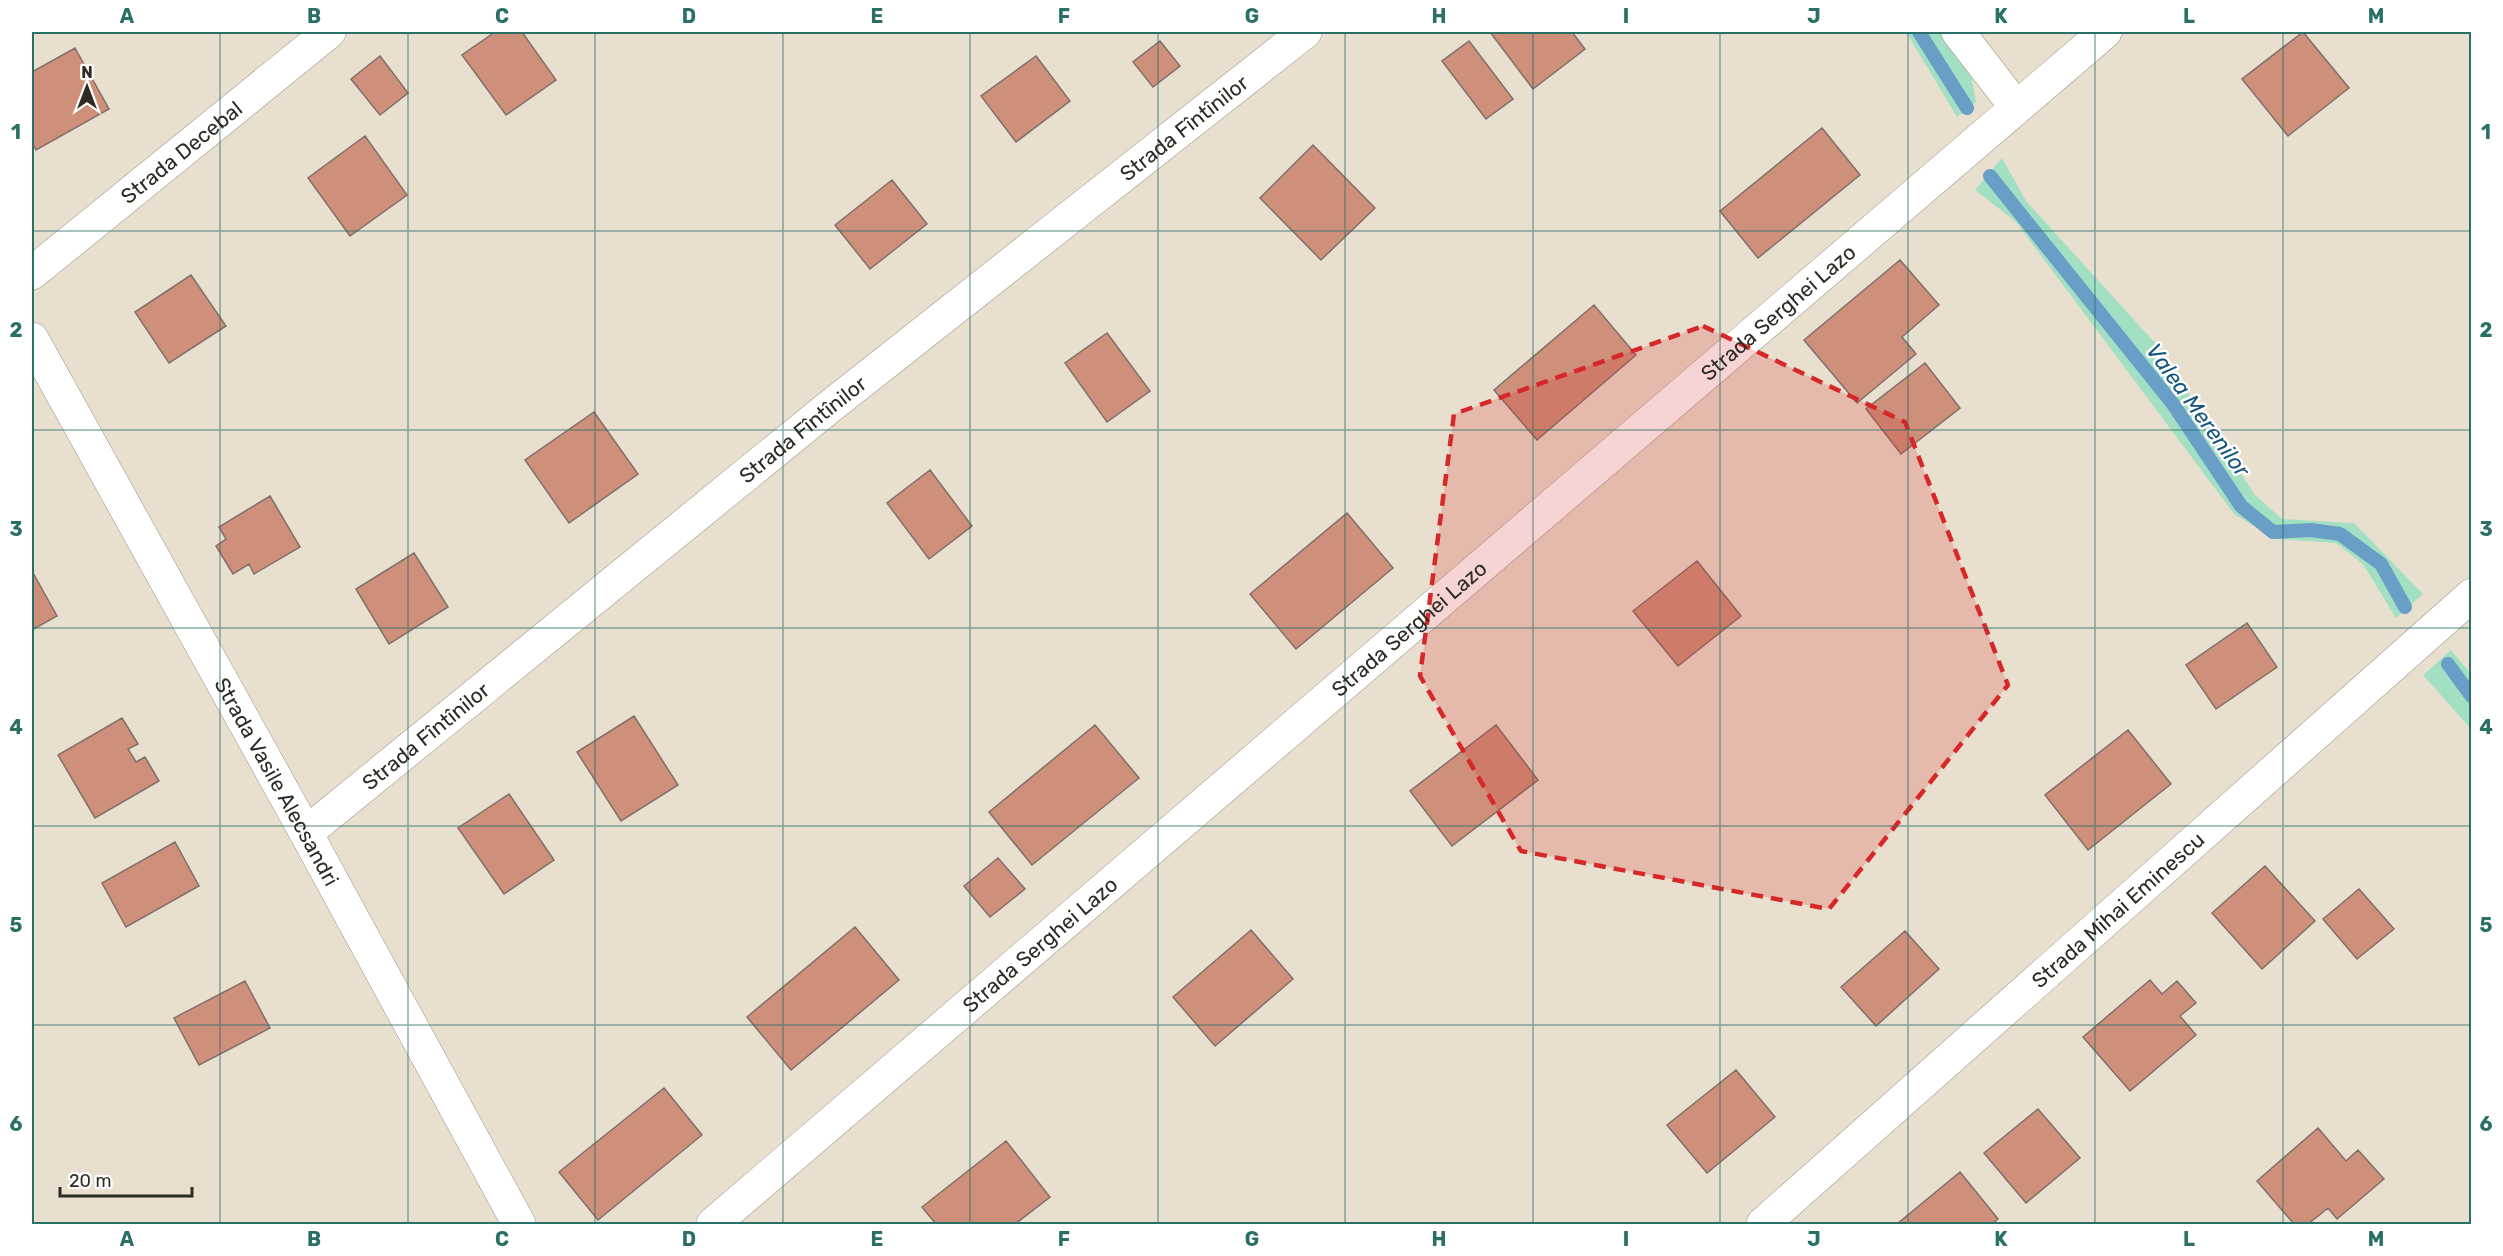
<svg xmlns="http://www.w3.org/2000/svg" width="2503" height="1256" font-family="Rubik,sans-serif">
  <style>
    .green { fill: #a3e0c3 }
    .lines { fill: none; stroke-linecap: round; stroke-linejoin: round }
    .stream { stroke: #699fc7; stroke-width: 14 }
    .building { fill: #ce907b; stroke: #816f69; stroke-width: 1.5 }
    .minor-casing { stroke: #a09788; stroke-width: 34 }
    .minor { stroke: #fff; stroke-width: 33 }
    .marked { fill: #d62828; fill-opacity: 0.2; stroke: #d62828; stroke-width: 4.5; stroke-dasharray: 12 8; stroke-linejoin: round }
    .grid { fill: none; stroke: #2a7066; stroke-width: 1.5; stroke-opacity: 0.55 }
    .labels { text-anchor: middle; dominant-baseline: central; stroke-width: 5; stroke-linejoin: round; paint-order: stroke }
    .street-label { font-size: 21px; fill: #2e2a24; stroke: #fff }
    .water-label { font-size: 22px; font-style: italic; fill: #14547b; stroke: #fff }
    .neatline { fill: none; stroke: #2a7066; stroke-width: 2 }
    .grid-label { font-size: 20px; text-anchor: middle; font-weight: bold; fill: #2a7066 }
  </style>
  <rect width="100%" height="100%" fill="#e9dfcf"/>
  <path class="green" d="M1906,32H1946L1969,62L1976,102L1957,117Z
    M2002,158L2026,201L2157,345L2255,495L2282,519L2354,523L2423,594L2396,618L2363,564L2336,543L2276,539L2234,514L2016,222L1975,190Z
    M2451,650L2471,674V729L2423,675Z"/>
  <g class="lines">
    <path class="stream" d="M1919,32L1967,108
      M1990,176L2173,404L2241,506L2273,532L2311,530L2340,534L2381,564L2405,607
      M2448,664L2472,697"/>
  </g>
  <path class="building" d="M495,32H522L556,80L506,115L462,55Z
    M1490,32H1572L1585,49L1533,89Z
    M2303,32L2349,88L2288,136L2242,79Z
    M1160,41L1180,66L1153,87L1133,62Z
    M1469,41L1513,99L1486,119L1442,61Z
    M75,48L109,109L36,150L32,142V72Z
    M380,56L408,93L380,115L351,79Z
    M1036,56L1070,101L1016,142L981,96Z
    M1822,128L1860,175L1758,258L1720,211Z
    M365,136L407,195L350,236L308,178Z
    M1313,145L1375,208L1321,260L1260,198Z
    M892,180L927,224L870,269L835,225Z
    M1900,260L1939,305L1902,337L1916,354L1857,403L1804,340Z
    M191,275L226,326L169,363L135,312Z
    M1594,305L1636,355L1537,440L1494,390Z
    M1107,333L1150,391L1107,422L1065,363Z
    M1925,363L1960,408L1901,454L1866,409Z
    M594,412L638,474L569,523L525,460Z
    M930,470L972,526L929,559L887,503Z
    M270,496L300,547L254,574L249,564L233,574L216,546L226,539L219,527Z
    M1347,513L1393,568L1296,649L1250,594Z
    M414,553L448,607L389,644L356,589Z
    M1697,561L1741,616L1678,666L1633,611Z
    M32,571L57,616L32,630Z
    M2247,623L2277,667L2216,709L2186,665Z
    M634,716L678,785L621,821L577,752Z
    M122,718L138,744L128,749L136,762L145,757L159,781L95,818L58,755Z
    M1095,725L1139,778L1032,865L989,812Z
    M1496,725L1538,780L1452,846L1410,791Z
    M2128,730L2171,784L2088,850L2045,795Z
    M509,794L554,860L504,894L458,828Z
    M175,842L199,886L126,927L102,883Z
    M998,858L1025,889L990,917L964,886Z
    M2265,866L2315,921L2262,969L2212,913Z
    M2359,889L2394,929L2357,959L2323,919Z
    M855,927L899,980L791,1070L747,1017Z
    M1251,930L1293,979L1215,1046L1173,997Z
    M1905,931L1939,969L1876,1026L1841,987Z
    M2150,980L2162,994L2177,981L2196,1003L2180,1016L2196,1035L2130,1091L2083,1037Z
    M245,981L270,1028L199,1065L174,1018Z
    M1736,1070L1775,1117L1707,1173L1667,1125Z
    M664,1088L702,1135L598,1220L559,1172Z
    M2038,1109L2080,1158L2026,1203L1984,1153Z
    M2318,1128L2346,1161L2358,1150L2384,1179L2337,1219L2328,1208L2308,1224H2294L2257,1181Z
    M1006,1141L1050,1197L1015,1224H936L922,1207Z
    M1960,1172L1998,1219L1992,1224H1897Z"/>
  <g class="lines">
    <defs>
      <g id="minor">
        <path d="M1958,32L2016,107"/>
        <path id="s1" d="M32,273L329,32"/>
        <path id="s2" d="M32,339L306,833L519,1224"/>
        <path id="s3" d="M306,833L828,408L1305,32"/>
        <path id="s4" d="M713,1224L2105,32"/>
        <path id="s5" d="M1763,1224L2472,595"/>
      </g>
    </defs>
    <use href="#minor" class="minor-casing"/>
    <use href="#minor" class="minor"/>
  </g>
  <path class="marked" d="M1703,326L1905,422L2008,685L1829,909L1521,851L1420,676L1454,414Z"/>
  <path class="grid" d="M220,32V1224M408,32V1224M595,32V1224M783,32V1224M970,32V1224M1158,32V1224M1345,32V1224M1533,32V1224M1720,32V1224M1908,32V1224M2095,32V1224M2283,32V1224M32,231H2472M32,430H2472M32,628H2472M32,826H2472M32,1025H2472"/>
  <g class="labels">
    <g class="street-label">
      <text stroke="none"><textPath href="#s3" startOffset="1126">Strada Fîntînilor</textPath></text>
      <text stroke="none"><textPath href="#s1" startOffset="192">Strada Decebal</textPath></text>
      <text stroke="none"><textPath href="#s4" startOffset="1402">Strada Serghei Lazo</textPath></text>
      <text stroke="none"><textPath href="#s3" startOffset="640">Strada Fîntînilor</textPath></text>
      <text stroke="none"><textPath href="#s4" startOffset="916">Strada Serghei Lazo</textPath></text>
      <text stroke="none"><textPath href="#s3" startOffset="154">Strada Fîntînilor</textPath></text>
      <text stroke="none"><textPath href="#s2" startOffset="506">Strada Vasile Alecsandri</textPath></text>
      <text stroke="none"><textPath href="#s5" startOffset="474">Strada Mihai Eminescu</textPath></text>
      <text stroke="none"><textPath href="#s4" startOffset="430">Strada Serghei Lazo</textPath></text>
    </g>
    <g class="water-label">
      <text transform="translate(2198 410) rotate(54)">Valea Merenilor</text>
    </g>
  </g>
  <rect width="2503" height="1256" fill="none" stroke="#ffffff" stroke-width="66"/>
  <g transform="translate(87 87)" stroke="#ffffff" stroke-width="4.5" paint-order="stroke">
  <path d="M0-4.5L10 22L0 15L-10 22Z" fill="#2e2a24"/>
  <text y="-9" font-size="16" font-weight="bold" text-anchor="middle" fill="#2e2a24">N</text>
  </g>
  <path d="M60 1187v9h132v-9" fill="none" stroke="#2e2a24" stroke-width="3"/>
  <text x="69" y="1187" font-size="18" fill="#2e2a24" stroke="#ffffff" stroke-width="4.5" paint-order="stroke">20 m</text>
  <rect x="33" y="33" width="2437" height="1190" class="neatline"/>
  <g class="grid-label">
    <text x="127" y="23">A</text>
    <text x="314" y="23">B</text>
    <text x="502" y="23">C</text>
    <text x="689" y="23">D</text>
    <text x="877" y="23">E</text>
    <text x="1064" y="23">F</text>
    <text x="1252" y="23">G</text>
    <text x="1439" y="23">H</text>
    <text x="1626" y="23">I</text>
    <text x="1814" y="23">J</text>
    <text x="2001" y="23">K</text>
    <text x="2189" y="23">L</text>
    <text x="2376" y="23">M</text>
    <text x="16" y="139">1</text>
    <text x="2486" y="139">1</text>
    <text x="16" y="337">2</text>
    <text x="2486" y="337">2</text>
    <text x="16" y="536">3</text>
    <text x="2486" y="536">3</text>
    <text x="16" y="734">4</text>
    <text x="2486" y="734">4</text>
    <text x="16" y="932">5</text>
    <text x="2486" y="932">5</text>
    <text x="16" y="1131">6</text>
    <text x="2486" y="1131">6</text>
    <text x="127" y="1246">A</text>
    <text x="314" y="1246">B</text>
    <text x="502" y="1246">C</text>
    <text x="689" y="1246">D</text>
    <text x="877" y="1246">E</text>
    <text x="1064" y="1246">F</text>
    <text x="1252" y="1246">G</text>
    <text x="1439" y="1246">H</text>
    <text x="1626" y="1246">I</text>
    <text x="1814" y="1246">J</text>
    <text x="2001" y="1246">K</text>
    <text x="2189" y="1246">L</text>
    <text x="2376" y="1246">M</text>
  </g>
</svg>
